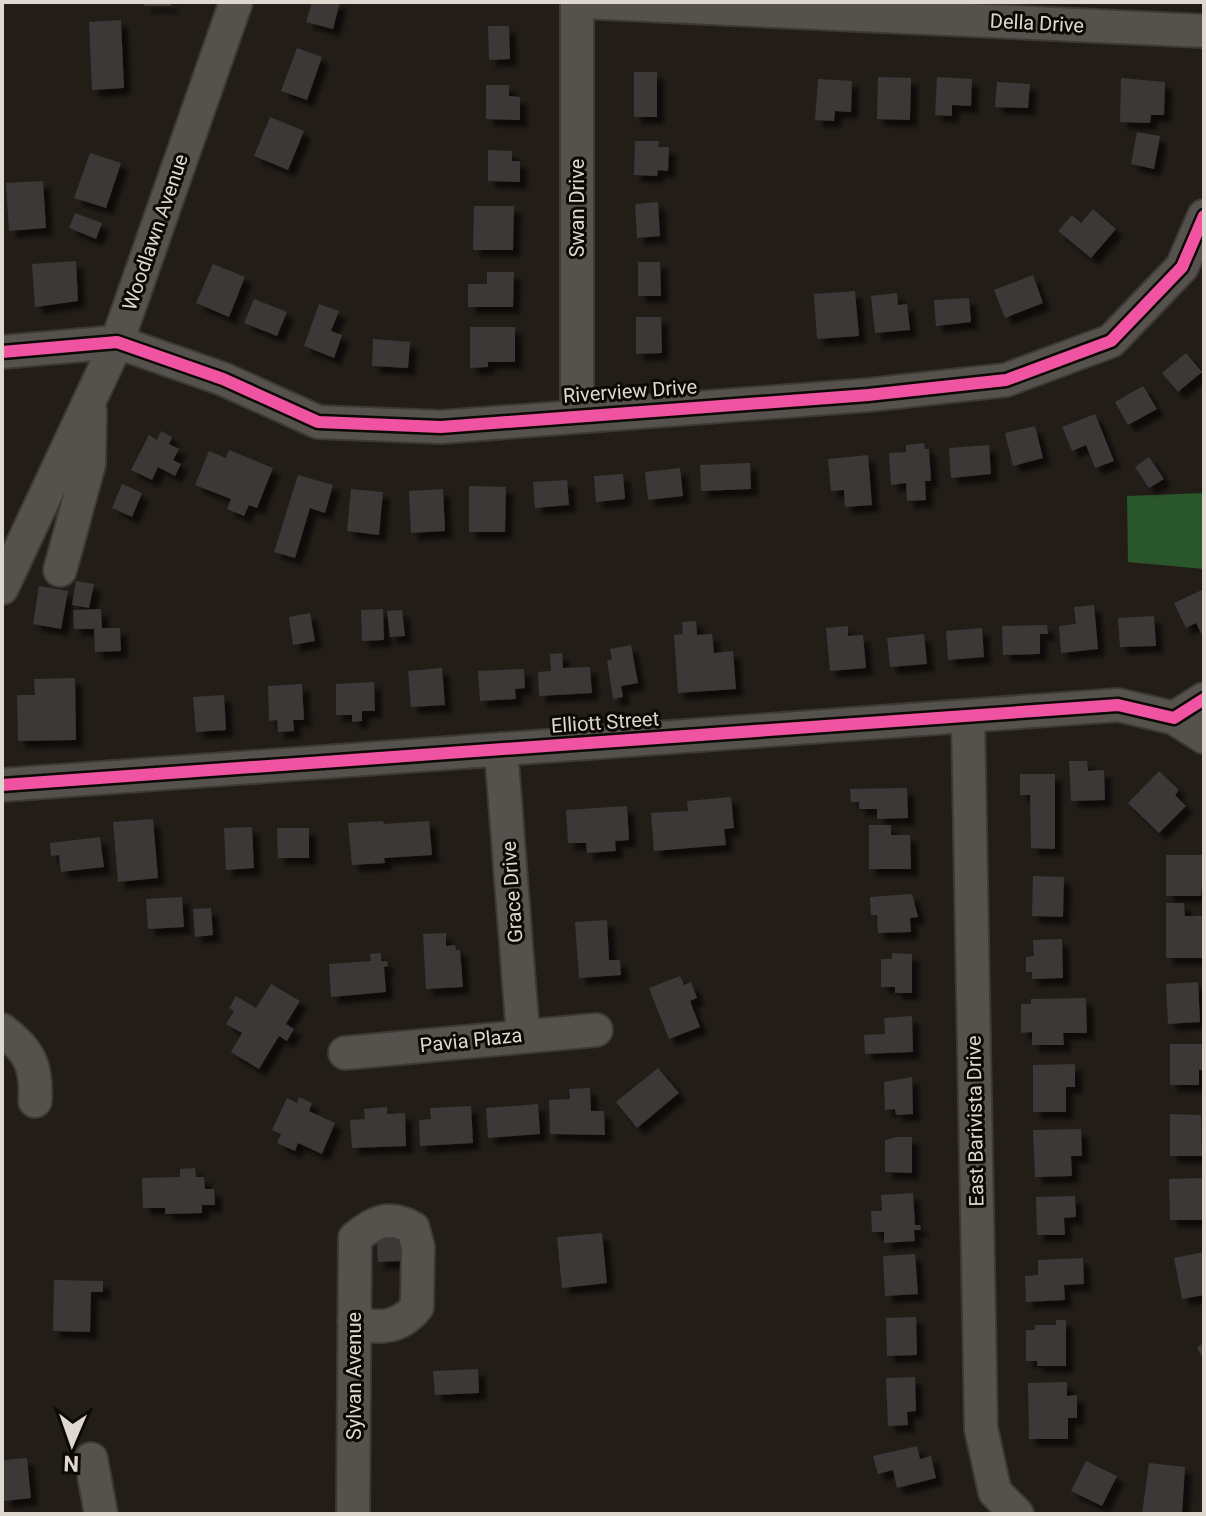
<svg xmlns="http://www.w3.org/2000/svg" width="1206" height="1516" font-family="Roboto,sans-serif">
  <style>
    .forest { fill: #29562b }
    .building { fill: #3d3737; filter: url(#shadow) }
    .lines { fill: none; stroke-linecap: round; stroke-linejoin: round }
    .minor-casing { stroke: #3e3935; stroke-width: 36 }
    .minor { stroke: #55514c; stroke-width: 32 }
    .cycleway-casing { stroke: #0d0905; stroke-width: 17 }
    .cycleway { stroke: #f153a3; stroke-width: 12 }
    .labels { text-anchor: middle; dominant-baseline: central; stroke-width: 6; stroke-linejoin: round; paint-order: stroke }
    .street-label { font-size: 20px; fill: #dfd8d1; stroke: #0d0905 }
  </style>
  <defs>
    <filter id="shadow"><feDropShadow dx="7" dy="7" stdDeviation="2" flood-color="#0009"/></filter>
  </defs>
  <rect width="100%" height="100%" fill="#231d18"/>
  <path class="forest" d="M1204,493V569L1128,562L1127,496Z"/>
  <path class="building" d="M144,2H171V6H144Z
    M312,2H340L333,29L306,22Z
    M121,20L124,88L92,90L89,22Z
    M488,26H509L510,59L489,60Z
    M297,48L322,57L307,100L281,91Z
    M634,72H657V117H634Z
    M878,77L911,78L910,120L877,119Z
    M937,77L972,79L971,106L952,105V116L935,115Z
    M1121,78L1165,82L1164,115H1151L1150,123L1120,122Z
    M818,79L852,81L851,112L835,111L834,121L815,120Z
    M997,82L1030,84L1028,108L995,107Z
    M486,85H509V96L520,97V120L486,119Z
    M270,117L304,131L288,170L254,156Z
    M1137,132L1160,136L1154,169L1131,164Z
    M635,141H659L658,147H669L668,171L658,170L657,176L634,175Z
    M488,150L512,151V161H520V182L488,181Z
    M90,153L121,163L106,208L74,198Z
    M43,181L46,228L9,231L6,183Z
    M658,202L660,236L637,238L635,204Z
    M474,206H514L513,250H473Z
    M1093,209L1116,229L1091,258L1058,231L1072,215L1081,223Z
    M75,213L102,223L96,239L69,228Z
    M76,261L78,301L35,307L32,264Z
    M638,262H660L661,296H638Z
    M213,264L245,277L229,317L196,303Z
    M487,272H514L513,307H468V284H487Z
    M1033,275L1043,303L1005,318L994,290Z
    M855,291L859,336L817,339L814,294Z
    M897,293L898,305L907,304L910,330L875,333L871,296Z
    M969,298L971,322L936,326L934,300Z
    M254,299L287,312L277,336L244,323Z
    M319,304L339,311L331,331L342,335L334,358L304,346Z
    M636,317H661L662,353L636,354Z
    M470,327H515V362H488V367L470,368Z
    M373,339L410,342L408,368L372,366Z
    M1186,353L1202,372L1178,392L1162,373Z
    M1143,386L1157,409L1128,425L1115,402Z
    M1095,414L1114,461L1095,468L1086,445L1072,451L1062,427Z
    M1035,426L1043,458L1013,466L1005,433Z
    M161,431L172,437L169,444L179,449L173,460L181,464L175,476L158,467L152,480L131,470L149,435L157,440Z
    M924,443L925,449H929L931,481H925L926,500L907,501L906,483L891,485L889,453L906,452V445Z
    M989,445L991,474L951,478L949,448Z
    M229,450L273,468L257,508L249,505L244,516L227,509L231,499L195,485L209,451L226,458Z
    M868,455L872,505L845,507L844,490L831,491L828,459Z
    M1149,457L1164,479L1149,488L1135,467Z
    M750,463L751,489L701,491L700,465Z
    M680,468L683,496L648,500L645,472Z
    M623,474L625,499L596,502L594,476Z
    M298,475L333,485L325,513L310,508L295,558L274,552Z
    M567,480L569,505L535,508L533,482Z
    M122,484L142,493L132,517L112,508Z
    M469,486L506,487L505,532H469Z
    M351,489L383,492L379,535L347,531Z
    M443,489L445,531L411,533L409,491Z
    M76,581L94,584L89,608L72,605Z
    M39,586L68,591L61,629L33,624Z
    M1204,589V639L1196,623L1186,628L1174,603Z
    M1094,605L1098,649L1061,653L1059,626L1076,624L1074,607Z
    M101,609L102,628H120L121,651L95,652L94,629H74L73,610Z
    M383,609L384,640L362,641L361,610Z
    M402,610L405,636L390,637L387,611Z
    M310,613L315,641L293,645L289,617Z
    M1154,616L1156,646L1120,647L1118,618Z
    M696,621L697,635L712,634L714,653L733,651L736,689L678,693L674,635L683,634L682,622Z
    M1047,625L1048,634H1040V654L1003,655L1002,626Z
    M848,626V636L863,635L866,668L830,671L826,628Z
    M982,628L984,657L948,660L946,631Z
    M924,634L927,664L890,667L887,638Z
    M631,645L638,683L621,686L623,697L613,699L607,660H612L610,649Z
    M562,653L563,668L590,667L592,693L539,696L538,672L551,671L550,654Z
    M442,668L445,705L411,707L408,671Z
    M524,669L525,688L515,689L516,699L480,701L478,671Z
    M75,678L76,740L18,741L17,695H35L34,679Z
    M374,682L375,711H362V721L352,722V715H336V684Z
    M302,684L304,720H293L294,731L278,732L277,720L269,721L268,686Z
    M224,695L226,730L196,732L193,697Z
    M1069,761H1087L1088,771L1104,770L1105,800L1071,801Z
    M1159,771L1179,790L1175,795L1186,806L1159,833L1128,803Z
    M1020,774H1055V849L1031,848L1030,795H1020Z
    M907,788L908,818L877,819V809H859V802H851L850,789Z
    M731,797L734,828L724,829L726,845L654,851L651,813L688,811L687,801Z
    M627,806L629,840L615,841L616,851L587,853L586,843H568L566,810Z
    M153,819L158,878L118,882L113,822Z
    M383,821L384,824L429,821L432,855L384,858L385,863L352,865L348,823Z
    M869,825H891V835H910L911,869H869Z
    M252,827L254,868L226,870L224,828Z
    M277,828H309V858H278Z
    M100,837L104,867L61,872L59,855L51,856L50,843Z
    M1166,855H1204L1201,896H1166Z
    M1033,876L1064,877L1063,917L1032,916Z
    M912,894L918,917L910,918L911,932L878,933L877,915H871L870,897Z
    M182,897L184,927L148,929L146,899Z
    M1166,903H1184L1185,916H1202L1204,919L1203,958H1166Z
    M211,908L213,935L195,937L193,909Z
    M607,920L609,960H620L621,975L579,978L575,922Z
    M446,933V946L455,945L456,950H460L463,987L426,989L423,934Z
    M1062,939L1063,978L1032,979V972H1026V957L1034,956L1033,940Z
    M381,953V961H387L388,966L384,967L386,992L331,997L329,964L371,961L370,954Z
    M892,953L912,954V993H895V987H881V959H892Z
    M680,976L684,985L691,982L697,998L690,1001L700,1027L669,1039L649,988Z
    M1198,982L1200,1022L1168,1024L1166,984Z
    M271,984L300,1001L286,1024L294,1029L287,1041L279,1036L259,1069L231,1052L242,1033L226,1024L234,1011L229,1008L236,996L256,1008Z
    M1086,998L1087,1033H1063L1064,1045H1032V1032L1021,1033V1004H1031V999Z
    M912,1016L913,1052L865,1054L864,1035L885,1034L884,1018Z
    M1170,1044H1204V1070H1199V1085H1170Z
    M1075,1064V1087H1066V1112H1033V1065Z
    M658,1068L679,1093L637,1128L616,1102Z
    M912,1077L913,1114L896,1115L895,1109L885,1110L884,1082Z
    M590,1088L591,1111H604L605,1135L550,1134L549,1100L570,1099L569,1089Z
    M299,1097L312,1103L309,1111L335,1123L322,1154L298,1143L295,1151L277,1143L281,1134L272,1130L287,1098L297,1103Z
    M538,1104L540,1134L488,1138L486,1108Z
    M471,1106L473,1143L420,1146L419,1120L431,1119L430,1108Z
    M387,1107V1114L405,1113L406,1146L352,1148L350,1120L365,1119L364,1109Z
    M1170,1114L1201,1115L1202,1156H1170Z
    M1081,1129L1082,1156H1071L1072,1176L1035,1177L1033,1130Z
    M897,1137H912V1173L885,1172V1140Z
    M195,1168L196,1177H204L205,1189H214L215,1205H202V1213L165,1214V1208H143L142,1178L180,1177V1169Z
    M1202,1178L1204,1220H1170L1169,1179Z
    M913,1193L915,1225H920L921,1230H914L915,1241L884,1243V1232H872L871,1211H882L881,1195Z
    M1075,1196L1076,1217L1064,1218L1065,1235H1037L1036,1197Z
    M399,1226L402,1261L378,1262L376,1227Z
    M602,1233L607,1283L562,1288L557,1237Z
    M1204,1252V1295L1182,1299L1174,1258Z
    M915,1254L918,1294L885,1296L883,1256Z
    M1083,1258L1084,1284L1064,1285L1065,1300L1026,1302L1025,1276L1038,1275V1260Z
    M54,1280L103,1281V1292H91L90,1332L53,1331Z
    M916,1317L917,1355L887,1356L886,1318Z
    M1056,1320H1066V1366H1037V1361H1026V1330H1035V1325H1056Z
    M1204,1343V1361L1197,1347Z
    M478,1369L479,1393L435,1395L433,1371Z
    M915,1377L916,1411L907,1412L908,1425L888,1426L886,1378Z
    M1067,1382V1396L1077,1395V1418H1068V1439H1029L1028,1383Z
    M917,1446L920,1459L931,1456L936,1478L897,1488L893,1470L878,1474L873,1456Z
    M27,1458L31,1498L4,1501L2,1460Z
    M1086,1461L1117,1476L1102,1506L1071,1491Z
    M1149,1463L1185,1467L1182,1514H1142Z"/>
  <g class="lines">
    <defs>
      <path id="minor" d="M577,2V414
        M582,2L1204,31
        M2,352L117,342L223,379L318,422L441,427L868,395L1006,380L1111,341L1182,267L1204,216
        M60,570L89,464L90,411
        M2,588L117,342L236,2
        M968,718L981,1429L995,1492L1017,1514
        M1174,718L1204,737
        M501,749L523,1035
        M2,785L1118,705L1174,718L1204,699
        M2,1030C30,1051 37,1066 35,1101
        M345,1053L596,1030
        M91,1459L101,1514
        M353,1514L355,1238C375,1221 389,1215 413,1228L418,1247L417,1307C401,1327 378,1331 354,1321"/>
    </defs>
    <use href="#minor" class="minor-casing"/>
    <use href="#minor" class="minor"/>
    <defs>
      <path id="cycleway" d="M2,352L117,342L223,379L318,422L441,427L868,395L1006,380L1111,341L1182,267L1204,216
        M2,785L1118,705L1174,718L1204,699"/>
    </defs>
    <use href="#cycleway" class="cycleway-casing"/>
    <use href="#cycleway" class="cycleway"/>
  </g>
  <g class="labels">
    <g class="street-label">
      <text transform="translate(1037 23) rotate(3)">Della Drive</text>
      <text transform="translate(577 208) rotate(-90)">Swan Drive</text>
      <text transform="translate(155 232) rotate(-71)">Woodlawn Avenue</text>
      <text transform="translate(630 391) rotate(-4)">Riverview Drive</text>
      <text transform="translate(605 722) rotate(-4)">Elliott Street</text>
      <text transform="translate(512 892) rotate(-94)">Grace Drive</text>
      <text transform="translate(471 1040) rotate(-6)">Pavia Plaza</text>
      <text transform="translate(975 1121) rotate(-91)">East Barivista Drive</text>
      <text transform="translate(354 1376) rotate(-90)">Sylvan Avenue</text>
    </g>
  </g>
  <rect width="1206" height="1516" fill="none" stroke="#dfd8d1" stroke-width="8"/>
  <g transform="translate(72 1444) rotate(182)" stroke="#0d0905" stroke-width="6" paint-order="stroke">
  <path d="M0-6L14 30L0 20L-14 30Z" fill="#dfd8d1"/>
  <text y="-12" font-size="22" font-weight="bold" text-anchor="middle" fill="#dfd8d1">N</text>
  </g>
</svg>
